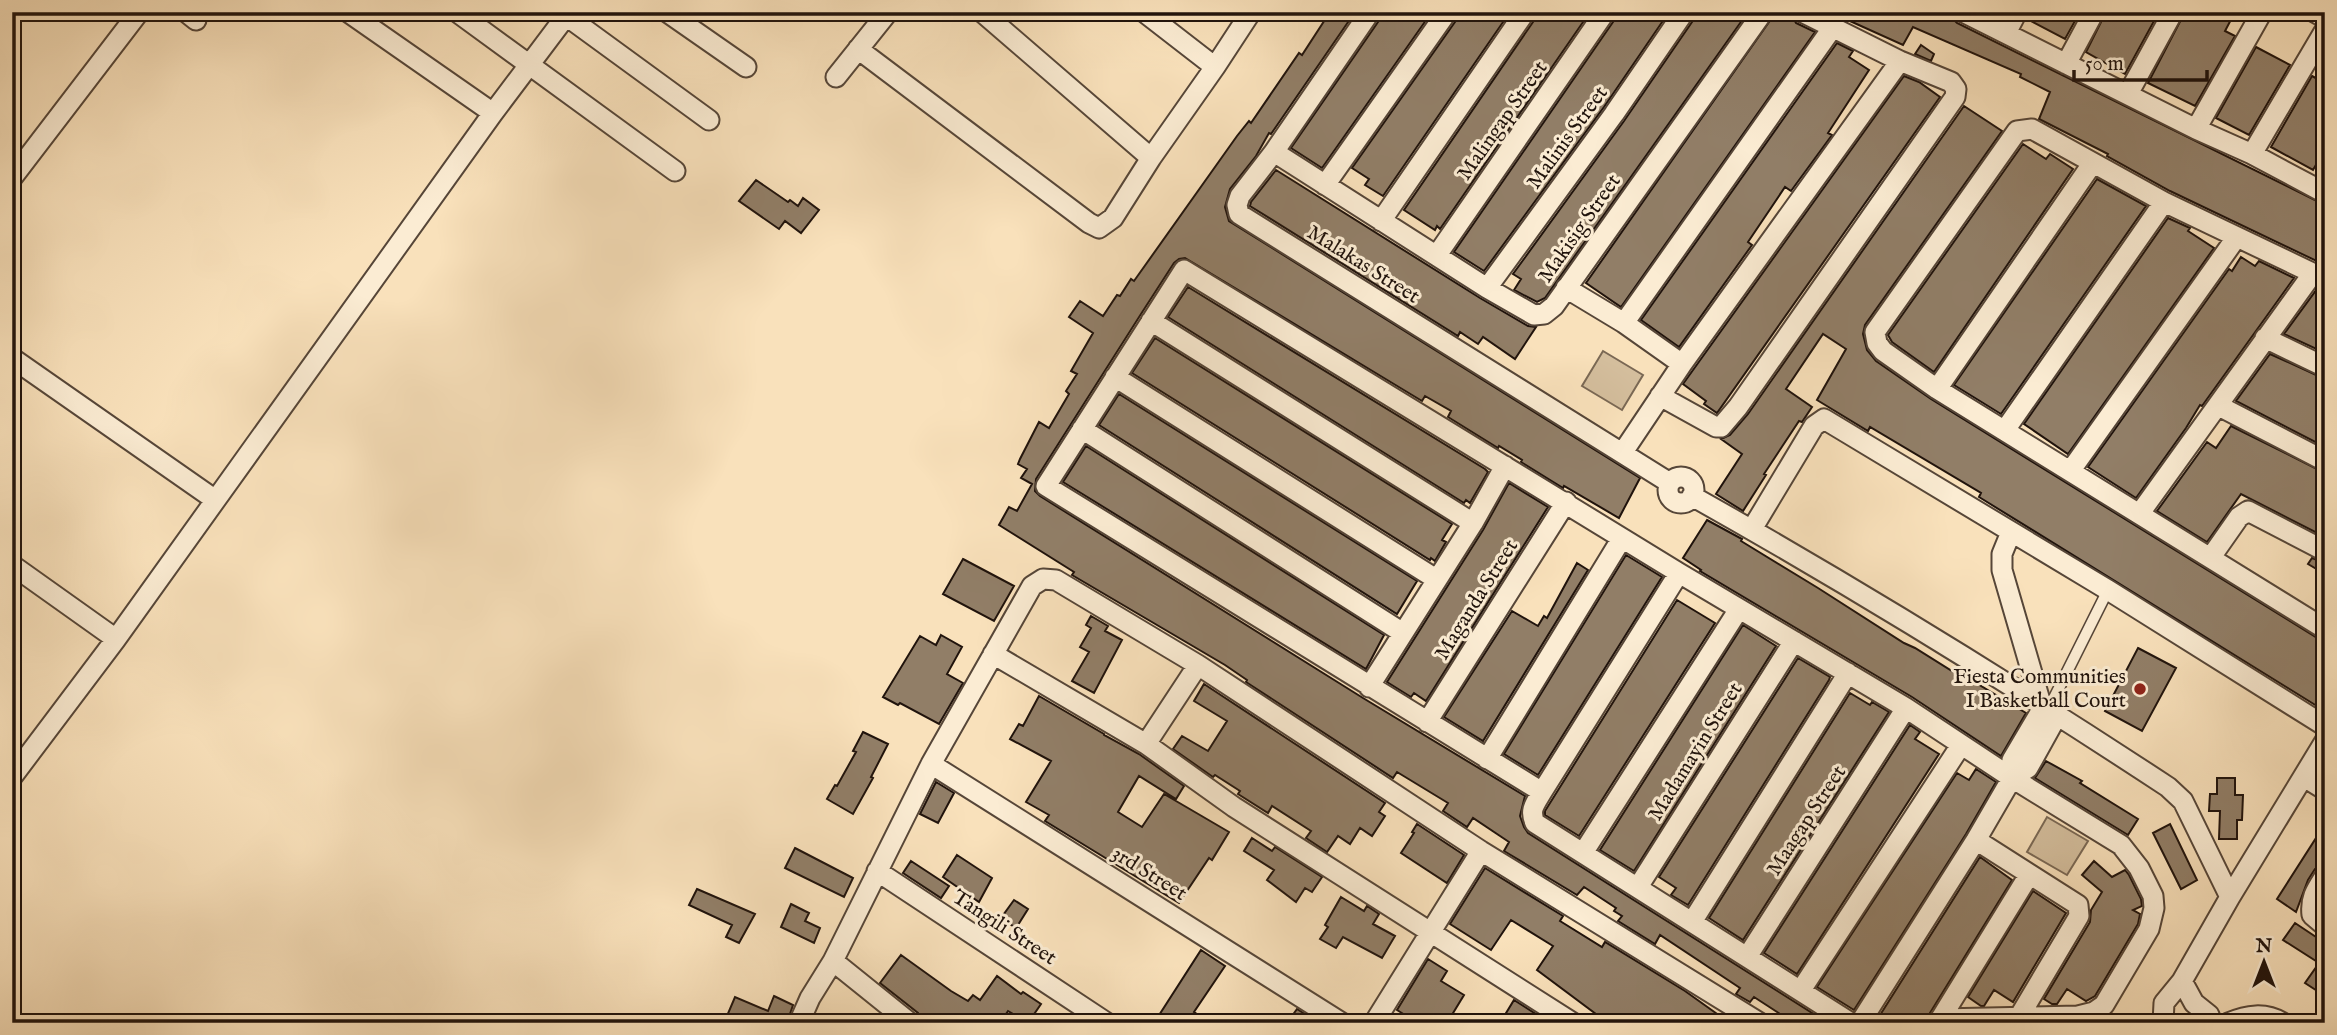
<svg xmlns="http://www.w3.org/2000/svg" width="2337" height="1035" font-family="'IM FELL English',serif">
  <style>
    .green { fill: #d4be9d; stroke: #7a6854; stroke-width: 2 }
    .building { fill: #917e67; stroke: #20130c; stroke-width: 2 }
    .lines { fill: none; stroke-linecap: round; stroke-linejoin: round }
    .lane-casing { stroke: #564638; stroke-width: 13 }
    .street-casing { stroke: #564638; stroke-width: 23 }
    .lane { stroke: #fbecd3; stroke-width: 10 }
    .street { stroke: #fbecd3; stroke-width: 19 }
    .poi-dot { fill: #8f2418; stroke: #fbecd3; stroke-width: 2.5 }
    .labels { text-anchor: middle; dominant-baseline: central; stroke-width: 6; stroke-linejoin: round; paint-order: stroke }
    .street-label { font-size: 21px; fill: #20130c; stroke: #fbecd3 }
    .poi-label { font-size: 21px; fill: #20130c; stroke: #fbecd3; text-anchor: end }
  </style>
  <rect width="100%" height="100%" fill="#f9e1bb"/>
  <filter id="stains"><feTurbulence type="fractalNoise" baseFrequency=".00286" numOctaves="4"/><feColorMatrix values="0 0 0 0 .2 0 0 0 0 .09 0 0 0 0 .02 0 0 0 .5 -.17"/></filter>
  <radialGradient id="worn" r=".72"><stop offset=".6" stop-color="#630" stop-opacity="0"/><stop offset="1" stop-color="#630" stop-opacity=".3"/></radialGradient>
  <path class="green" d="M1603,351L1643,375L1622,410L1582,386Z
    M2047,817L2088,841L2067,875L2027,852Z"/>
  <path class="building" d="M1330,12H1355L1271,134L1269,133L1256,156L1230,189L1225,207L1229,221L1640,478L1619,518L1564,486L1563,488L1521,462L1522,460L1499,446L1498,448L1448,417L1451,411L1425,396L1422,401L1185,258L1179,259L1174,263L1141,314L1036,479L1035,491L1040,496L1363,698L1525,796L1520,816L1524,827L1528,833L1828,1023H1794L1754,997L1750,1002L1736,994L1740,988L1660,935L1655,944L1618,921L1622,916L1614,911L1616,908L1584,887L1577,895L1504,851L1509,842L1473,818L1467,827L1443,811L1448,803L1397,772L1393,778L1246,682L1247,680L1225,665L1072,575L1074,572L999,525L1009,507L1017,511L1032,484L1021,478L1027,469L1018,464L1020,459L1039,422L1049,428L1069,394L1066,391L1077,374L1071,371L1093,333L1069,317L1080,301L1103,316L1117,295L1120,296L1131,279L1134,281L1237,136L1249,121L1251,123L1299,53L1302,55Z
    M1382,12H1424L1429,16L1322,168L1291,148L1380,19Z
    M1459,12H1510L1383,196L1365,185L1369,179L1352,168L1457,19Z
    M1537,12H1590L1440,229L1437,226L1435,230L1404,210L1535,19Z
    M1617,12H1669L1604,107L1484,271L1454,252L1615,19Z
    M1696,12H1748L1545,298L1537,302L1514,290L1521,279L1513,274L1624,121L1694,19Z
    M1776,12H1790L1796,23L1815,32L1621,307L1586,283Z
    M1830,12H1951L1952,18L1957,23L2325,205V265L2170,191L2107,156L2108,154L2039,119L2050,92L2020,77L2021,74L1913,27L1903,45Z
    M2029,12H2080L2065,39L2027,19Z
    M2106,12H2159L2125,74L2086,52Z
    M2185,12H2235L2225,31L2235,36L2195,106L2148,83Z
    M1837,43L1853,51L1849,57L1869,70L1828,133L1832,135L1791,191L1785,187L1748,242L1752,245L1679,347L1641,320Z
    M1921,45L1934,54L1931,61L1915,54Z
    M2256,47L2290,65L2249,135L2216,118Z
    M1904,76L1919,82L1940,97L1717,413L1704,404L1706,401L1683,384Z
    M2312,76L2325,83V149L2313,170L2271,147Z
    M1964,106L2002,131L1865,325L1863,334L1867,350L1876,361L1931,399L2319,639L2325,641V711L1979,497L1981,493L1870,427L1868,431L1817,400L1846,349L1823,334L1786,389L1812,407L1802,422L1799,421L1764,474L1766,475L1743,511L1716,494L1742,454L1721,439L1730,435L1748,414Z
    M2023,144L2046,159L2050,154L2073,169L1934,372L1892,342L1888,335Z
    M1276,170L1480,298L1528,326L1536,327L1515,359L1483,337L1478,344L1460,332L1458,336L1250,206L1251,202Z
    M2097,179L2146,206L2001,414L1954,385Z
    M756,180L788,202L790,200L798,206L803,198L819,210L801,233L785,221L779,229L739,201Z
    M2168,218L2190,228L2188,231L2214,248L2068,454L2024,424Z
    M2241,257L2255,266L2259,261L2294,278L2202,406L2200,405L2186,428L2136,498L2088,467L2229,269L2232,271Z
    M1188,287L1485,469L1488,472L1470,503L1466,500L1464,503L1168,317Z
    M2317,289L2325,291V353L2284,334Z
    M1155,338L1452,524L1442,540L1446,542L1435,561L1431,558L1430,560L1132,373Z
    M2270,354L2325,379V447L2236,401Z
    M1119,394L1417,581L1397,614L1099,425Z
    M2231,426L2325,473V537L2241,494L2207,542L2157,511L2207,442L2216,448Z
    M1086,446L1384,635L1366,669L1063,482Z
    M1509,483L1548,507L1426,701L1414,693L1411,697L1387,682L1483,530Z
    M1707,520L1742,539L1741,541L1818,588L1904,643L1915,648L1960,676L1961,674L2026,713L2001,756L1912,697L1700,571L1701,570L1683,558Z
    M1626,555L1662,577L1538,775L1504,754Z
    M2312,558L2325,563V574L2308,564Z
    M963,559L1014,586L994,621L943,594Z
    M1577,563L1588,570L1483,741L1444,717L1512,611L1538,626L1544,616L1547,618Z
    M1677,600L1715,623L1579,836L1545,815V811Z
    M1091,616L1108,626L1105,631L1122,640L1094,693L1072,681L1089,652L1080,647L1091,628L1086,625Z
    M1743,625L1776,646L1634,871L1600,850Z
    M941,635L962,647L947,674L963,683L939,724L900,703L898,705L883,697L920,636L936,645Z
    M2138,648L2176,668L2142,731L2105,711Z
    M1798,658L1830,677L1829,680L1688,905L1671,895L1676,888L1659,877Z
    M1204,684L1385,803L1379,812L1385,816L1372,836L1360,828L1350,844L1338,836L1327,852L1306,838L1311,831L1272,806L1268,813L1238,794L1240,791L1215,775L1213,777L1173,749L1182,736L1208,751L1227,721L1194,701Z
    M1850,693L1870,705L1872,702L1889,712L1743,940L1709,918Z
    M1039,696L1104,734V735L1139,754L1184,786L1176,799L1139,776L1118,812L1142,827L1164,794L1229,832L1212,860L1209,858L1179,903L1045,821L1049,815L1026,802L1051,761L1010,739L1019,724L1023,726Z
    M1910,725L1920,732L1915,739L1939,754L1797,974L1764,953Z
    M863,732L888,744L871,777L873,778L853,814L827,799L835,785L837,786L856,752L853,751Z
    M2046,761L2082,781L2080,783L2138,819L2128,835L2035,778Z
    M1976,769L1996,782L1966,834L1854,1010L1817,987L1957,773L1969,780Z
    M2217,778H2235V795H2243L2242,820H2237V839H2219L2220,811H2209L2210,794H2217Z
    M936,782L954,793L938,823L920,814Z
    M1417,824L1464,855L1447,883L1401,853L1414,833L1412,832Z
    M2170,824L2197,880L2181,889L2153,833Z
    M2325,824V864L2315,869L2308,880L2296,912L2277,899Z
    M1252,838L1272,851L1275,847L1322,877L1312,892L1305,888L1296,902L1267,880L1274,870L1244,851Z
    M795,848L853,878L844,897L785,868Z
    M957,855L992,878L979,902L943,877Z
    M1980,857L2012,880L1930,1013L1926,1023H1875Z
    M911,861L949,886L941,898L903,873Z
    M2094,861L2112,877L2125,870L2129,875L2141,899L2142,906L2133,910L2140,914L2138,924L2095,996L2086,1001L2067,989L2057,1004H2052L2044,999L2090,922L2091,910L2102,892L2082,875Z
    M1485,868L1563,916L1560,921L1602,947L1605,942L1685,991L1720,1016L1722,1014L1736,1022L1608,1023L1537,970L1553,946L1511,920L1491,950L1450,924Z
    M697,889L755,914L739,943L726,937L732,925L689,905Z
    M2033,891L2066,913L2013,1002L1994,990L1984,1006H1981L1968,997Z
    M1341,897L1364,911L1367,906L1379,914L1373,924L1395,936L1382,958L1343,937L1336,948L1320,939L1328,927L1325,925Z
    M1014,900L1028,909L1016,928L1001,918Z
    M791,904L809,913L805,921L820,928L814,943L781,927Z
    M2295,923L2325,943V996L2305,983L2319,963L2283,940Z
    M1201,950L1225,966L1194,1012L1210,1023H1154Z
    M901,955L951,991L968,1001L973,995L980,1000L997,976L1021,994L1023,992L1041,1004L1028,1023L1008,1011L1000,1023H923L918,1013L880,983Z
    M1428,959L1447,971L1441,981L1464,995L1447,1023H1400L1405,1015L1397,1010Z
    M774,996L793,1005L787,1023H724L735,997L768,1011Z
    M1514,1000L1550,1023H1500Z
    M1297,1009L1319,1023H1287Z"/>
  <g class="lines">
    <defs>
      <path id="lane" d="M2049,708L2108,590"/>
      <path id="street" d="M186,12L196,20
        M348,12L493,113
        M457,12L675,171
        M561,12L709,120
        M667,12L746,67
        M982,12L1151,158
        M1144,12L1215,67
        M1370,12L1274,152L1240,196L1237,205L1239,214L1670,483
        M1963,12L2196,129L2252,154L2325,193
        M2314,12L2325,18
        M2006,33L2017,12
        M858,49L1089,223L1099,228L1113,218L1151,158L1215,67L1251,12
        M2066,64L2094,12
        M836,77L888,12
        M2128,94L2173,12
        M2196,129L2262,12
        M1274,152L1487,288L1534,315L1544,314L1554,306L1763,12
        M2252,154L2325,30
        M12,178L139,12
        M1325,185L1447,12
        M1381,221L1525,12
        M1437,255L1605,12
        M2325,279L2164,202L2032,129L2017,131L1875,332L1877,343L1883,351L1937,389L2325,629
        M1487,288L1614,114L1684,12
        M1566,288L1624,323L1682,364
        M1151,321L1473,523
        M1624,323L1833,27
        M2265,338L2325,367
        M12,358L214,499
        M1115,377L1436,579
        M1937,389L2092,164
        M1660,396L1716,427H1721L1738,407L1955,97L1956,89L1951,82L1900,61L1802,12
        M2219,406L2325,461
        M1082,429L1403,633
        M2005,430L2164,202
        M1623,452L1682,364L1900,61
        M2071,470L2236,238
        M1668 490a13 13 0 1 1 26 0a13 13 0 1 1-26 0Z
        M1692,496C1854,587 2013,685 2168,787L2183,801L2230,897
        M2140,513L2313,273
        M1752,529L1814,426L1824,419L2108,590L2325,726
        M2011,532L2002,554V570L2041,704
        M2211,557L2239,517L2248,511L2325,551
        M12,565L116,639
        M1679,573L1542,792C1535,804 1529,810 1535,823L1851,1023
        M993,654L1146,744L1234,807L1573,1023
        M1369,687L1473,523L1505,466
        M1427,722L1566,502
        M1146,744L1198,665
        M1487,759L1622,538
        M931,764L1342,1023
        M12,777L116,639L493,113L569,12
        M2304,777L2325,790
        M2012,778V760L2044,706
        M1542,792L1046,486L1184,270L1679,573L1906,708L2012,778L2121,845L2139,868L2153,896L2154,908L2149,929L2104,1005L2094,1012L2078,1016L1940,1019
        M1976,840L2078,905L2079,916L2019,1017
        M1583,853L1739,609
        M877,871L1107,1023
        M2325,876C2316,890 2310,898 2312,915L2325,926
        M1638,887L1794,641
        M1692,922L1848,673
        M1747,957L1906,708
        M833,961L910,1023
        M2182,981L2194,1003L2209,1015L2212,1023
        M1801,990L1961,745
        M799,1023L810,998L833,961L931,764L1032,586L1043,579L1056,580L1198,665L1481,851L1760,1023
        M1374,1023L1481,851
        M1860,1023L1976,840L2012,778L2028,768L2058,714
        M1938,1023L2029,875
        M2163,1023L2164,1003L2182,981L2230,897L2325,741
        M2228,1023C2247,1015 2265,1012 2283,1023"/>
    </defs>
    <use href="#lane" class="lane-casing"/>
    <use href="#street" class="street-casing"/>
    <use href="#lane" class="lane"/>
    <use href="#street" class="street"/>
  </g>
  <circle class="poi-dot" cx="2140" cy="689" r="7"/>
  <g class="labels">
    <g class="street-label">
      <text transform="translate(1503 121) rotate(-55)">Malingap Street</text>
      <text transform="translate(1568 138) rotate(-54)">Malinis Street</text>
      <text transform="translate(1580 229) rotate(-55)">Makisig Street</text>
      <text transform="translate(1363 265) rotate(32)">Malakas Street</text>
      <text transform="translate(1477 600) rotate(-58)">Maganda Street</text>
      <text transform="translate(1696 752) rotate(-58)">Madamayin Street</text>
      <text transform="translate(1807 821) rotate(-57)">Maagap Street</text>
      <text transform="translate(1149 874) rotate(32)">3rd Street</text>
      <text transform="translate(1004 928) rotate(33)">Tangili Street</text>
    </g>
    <g class="poi-label">
      <text x="2126" y="677">Fiesta Communities<tspan x="2126" dy="24">I Basketball Court</tspan></text>
    </g>
  </g>
  <rect width="2337" height="1035" fill="none" stroke="#f9e1bb" stroke-width="42"/>
  <rect x="14" y="14" width="2309" height="1007" fill="none" stroke="#20130c" stroke-width="3.5"/>
  <rect x="21" y="21" width="2295" height="993" fill="none" stroke="#20130c" stroke-width="2"/>
  <g transform="translate(2264 962)" stroke="#fbecd3" stroke-width="5" paint-order="stroke">
  <path d="M0-5L12 26L0 18L-12 26Z" fill="#20130c"/>
  <text y="-10" font-size="19" font-weight="bold" text-anchor="middle" fill="#20130c">N</text>
  </g>
  <path d="M2074 70v10h133v-10" fill="none" stroke="#20130c" stroke-width="3.5"/>
  <text x="2085" y="70" font-size="21" fill="#20130c" stroke="#fbecd3" stroke-width="5" paint-order="stroke">50 m</text>
  <rect width="100%" height="100%" filter="url(#stains)"/>
  <rect width="100%" height="100%" fill="url(#worn)"/>
</svg>
